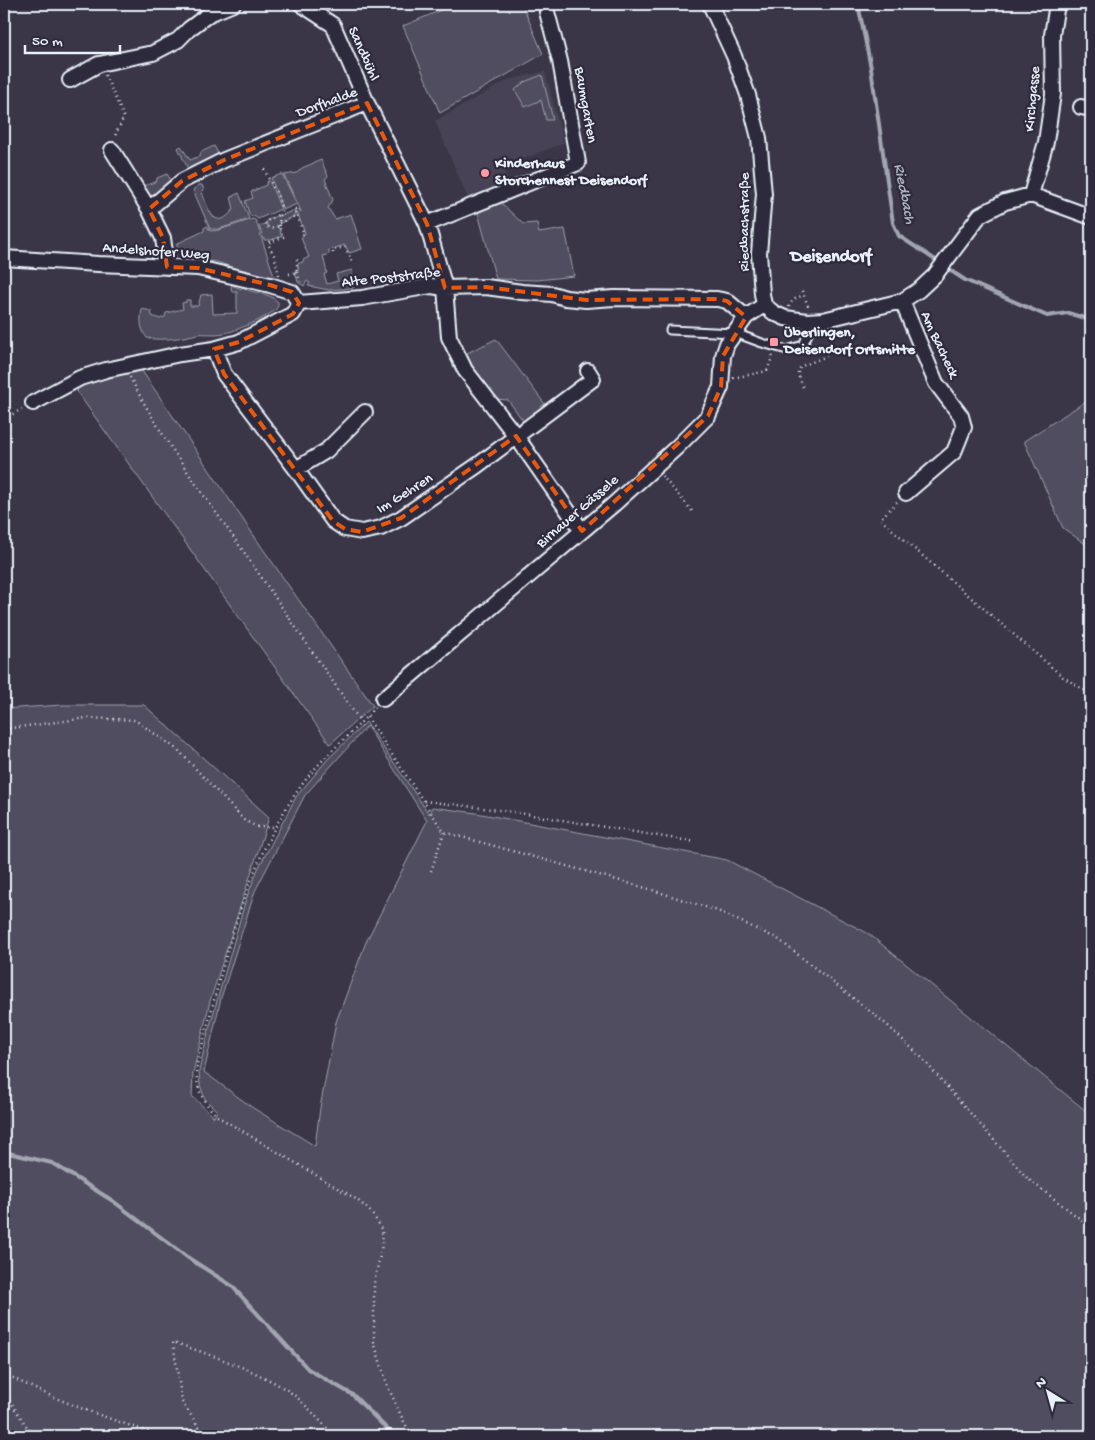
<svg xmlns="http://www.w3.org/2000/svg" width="1095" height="1440" font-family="'Gochi Hand',sans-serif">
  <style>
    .built { fill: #464354 }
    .green { fill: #504e5f; stroke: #9ca0ac; fill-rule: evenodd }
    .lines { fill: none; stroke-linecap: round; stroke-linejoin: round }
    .stream { stroke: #a2a6b1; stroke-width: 4 }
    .service-casing { stroke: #e8f1f8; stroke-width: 11 }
    .minor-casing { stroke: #e8f1f8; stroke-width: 18 }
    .path { stroke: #e8f1f8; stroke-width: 2.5; stroke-dasharray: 1 4; stroke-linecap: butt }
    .service { stroke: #2f2a3d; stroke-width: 7 }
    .minor { stroke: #2f2a3d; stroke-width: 14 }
    .marked { fill: none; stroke: #e8590c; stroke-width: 4; stroke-dasharray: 10 6; stroke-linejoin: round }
    .poi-dot { fill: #ff9aa2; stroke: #2f2a3d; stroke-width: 2 }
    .labels { text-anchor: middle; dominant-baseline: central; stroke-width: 4.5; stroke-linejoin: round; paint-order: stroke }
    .street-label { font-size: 15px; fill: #e8f1f8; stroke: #2f2a3d }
    .poi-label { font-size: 15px; font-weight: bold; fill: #e8f1f8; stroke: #2f2a3d; text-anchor: start }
    .water-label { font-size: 16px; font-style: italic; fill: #aeb2bd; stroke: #2f2a3d }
    .quarter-label { font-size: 18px; font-weight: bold; fill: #e8f1f8; stroke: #2f2a3d }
  </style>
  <rect width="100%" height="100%" fill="#3a3648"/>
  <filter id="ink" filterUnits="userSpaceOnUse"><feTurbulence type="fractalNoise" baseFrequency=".02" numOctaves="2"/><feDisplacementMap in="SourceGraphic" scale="10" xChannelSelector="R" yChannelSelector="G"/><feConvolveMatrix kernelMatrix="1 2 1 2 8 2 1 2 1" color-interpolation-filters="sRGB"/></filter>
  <g filter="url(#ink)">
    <path class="built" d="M545,71L564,143L503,167L509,185L469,201L435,121L508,80Z"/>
    <path class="green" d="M456,4H522L543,54L440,113L403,26Z
      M542,75L553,120H546L541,100L525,107L515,90L524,82Z
      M181,146L190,160L200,156L201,152L214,146L219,155L189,171L178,148Z
      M321,160L328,176L325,179L333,200L328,208L335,219L351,214L362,249L349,253L345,245L329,250V254L323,256L327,273L324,274L327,284L338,281L336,274L352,270L353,288L329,290L308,286L310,283L307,281L304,286L298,282L295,272L296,269H299L297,264L303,262V260L309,257L301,238L305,233L297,212L299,209L301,212L300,209L284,175L297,173L302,168Z
      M167,174L173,184L151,202L139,188L157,181V178Z
      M282,174L297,204L283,210L271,178Z
      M269,180L281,209L258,219L254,216H250L245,201L253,198L251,192L266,185L267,182Z
      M199,185H202L204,190L202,192C208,210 215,233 234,209L231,197L239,193L249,219L219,229H210L193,190Z
      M499,201L523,224L537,223L539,233L565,229L574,276L538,280L496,279L478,213Z
      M295,210V216L280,223L278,226L282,236L271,240H264L259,226L265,224L268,227L266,221L280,214V216Z
      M253,219L256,221L276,282L217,262L181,258L176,244L204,231V228L207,226L210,231L219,230Z
      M232,285L241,289L243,287C253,295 268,291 278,302C278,306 278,307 276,309C269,317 234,332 224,333C216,335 203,333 197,334C182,338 163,341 147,338C140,329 140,320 142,309L151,311L152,316L160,319L165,317L166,313L183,309L182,303L186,302V300H190V306H198L201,295L212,294L213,314L237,313V292H232L231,288Z
      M496,339L547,407L524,422L508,400L494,399L463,355Z
      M140,368L263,549L373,706L330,744L77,392L79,385Z
      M1091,398V548L1063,528L1024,441Z
      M62,705H144L269,817L210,1001L193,1073L192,1096L214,1117L217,1111L205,1099L200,1085L199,1071L209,1029L246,899L258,869L296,797L327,760L366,722L429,814L432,807L476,813L727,860L869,934L1091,1115V1436H4V709ZM367,726L427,821L366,942L336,1022L320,1108L315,1146L253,1108L204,1072L221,998L255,891L305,795Z"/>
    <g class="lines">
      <path class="stream" d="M858,4L871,68L893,223L899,236L940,263
        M945,267L965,280L1047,316L1068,313L1091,320
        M4,1152L52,1163L113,1201L187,1257L232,1286L308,1369L353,1395L394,1436"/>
      <defs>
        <path id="service" d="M670,330L735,333L762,343L787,350L803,345L814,321"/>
        <path id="minor" d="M301,4L333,25L367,103L427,224L445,288L449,337L465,370L516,436L582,531
          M710,4L734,56L748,95L759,138L764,194L759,253L762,294L764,305L774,313L785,318L807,321L823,320L902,301L919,290L935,275L980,215L1005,202L1031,195L1091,217
          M70,80L99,64L153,53L178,40L189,29L209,14L233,4
          M1081,107L1091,109
          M112,150L149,209
          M1031,195L1046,142L1053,94L1052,35L1057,4
          M427,224L578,163L560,61L547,12
          M4,258L98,264L198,268L270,285L292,292L299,303
          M167,267L163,238L149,209L182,181L224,160L367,103
          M902,301L936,383L961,416L964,427L954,452L906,493
          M299,303L362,298L431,286L445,288L486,287L522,292L552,294L566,298L586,300L614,298L717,299L727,301L746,317
          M214,349L224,374L296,469L333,521L345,529L362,532L381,528L401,518L478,465L593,379L588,371
          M33,403L80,378L106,370L180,354L214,349L239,342L293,314L299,303
          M296,469L326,451L365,412
          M383,699L614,504L677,447L708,416L721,387L723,356L727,344L746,317L764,305"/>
      </defs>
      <use href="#service" class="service-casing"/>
      <use href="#minor" class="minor-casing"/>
      <path class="path" d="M105,75L124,117L114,138
        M264,169L278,197L283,214
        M295,209H296L295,216H297L304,234H301
        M279,223L295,216
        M279,226L280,214L265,222L267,227L271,229L279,226L283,237
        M333,253V250L345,247L353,264
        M297,272L300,282
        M289,274L297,272V258
        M279,275L274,255L268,244L270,242L286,236
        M802,291L809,308
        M789,307C791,300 798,297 804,295
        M130,377C157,430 192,479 227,528C272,592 316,658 361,722
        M733,378L767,371L773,355
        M803,387L798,375V370L802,366L827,356
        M4,419L22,409
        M662,476L693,512
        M897,502L880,519L1063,677L1091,694
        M375,707C353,733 325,754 304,782C243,863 224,968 197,1064C195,1088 201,1099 217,1116L356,1199L369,1210L379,1224L383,1235L381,1251L374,1283V1342L388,1387L405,1424L413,1436
        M367,717L444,832L646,888L718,911L778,939L886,1024L921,1057L1028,1179L1091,1227
        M4,729L87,718L135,720L178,750L244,820L257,827H274
        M424,801L508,811L695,842
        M431,871L444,832
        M4,1373C51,1399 101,1416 152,1433L155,1436
        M4,1392L33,1436
        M205,1436L182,1402L173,1342C210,1355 263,1372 294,1395C309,1407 321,1423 335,1436
        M1037,1436L1091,1432"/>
      <use href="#service" class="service"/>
      <use href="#minor" class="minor"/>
    </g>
  </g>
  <path class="marked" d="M367,103L427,224L445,288L486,287L586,300L717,299L727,301L746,317L723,356L721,387L708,416L582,531L516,436L401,518L362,532L345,529L333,521L224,374L214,349L239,342L293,314L299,303L292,292L270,285L198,268L167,267L163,238L149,209L182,181L224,160Z"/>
  <g class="poi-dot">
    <circle cx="485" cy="173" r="5"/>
    <rect x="769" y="337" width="10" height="10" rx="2.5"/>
  </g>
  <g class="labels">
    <g class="street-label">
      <text transform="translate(363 54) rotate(66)">Sandbühl</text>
      <text transform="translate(1033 99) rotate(-85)">Kirchgasse</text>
      <text transform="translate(327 103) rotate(-20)">Dorfhalde</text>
      <text transform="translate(585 105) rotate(80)">Baumgarten</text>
      <text transform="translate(745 222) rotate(-90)">Riedbachstraße</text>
      <text transform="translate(156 252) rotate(4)">Andelshofer Weg</text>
      <text transform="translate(391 278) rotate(-6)">Alte Poststraße</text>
      <text transform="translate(939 345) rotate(65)">Am Bacheck</text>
      <text transform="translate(405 494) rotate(-32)">Im Gehren</text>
      <text transform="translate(578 512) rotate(-41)">Birnauer Gässele</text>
    </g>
    <g class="poi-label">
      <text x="495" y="164">Kinderhaus<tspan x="495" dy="17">Storchennest Deisendorf</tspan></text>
      <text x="784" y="333">Überlingen,<tspan x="784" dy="17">Deisendorf Ortsmitte</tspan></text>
    </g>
    <g class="water-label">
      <text transform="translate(903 194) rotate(79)">Riedbach</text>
    </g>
    <g class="quarter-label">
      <text x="831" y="257">Deisendorf</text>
    </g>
  </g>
  <rect width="1095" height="1440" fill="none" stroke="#2f2a3d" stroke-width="20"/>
  <rect x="10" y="10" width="1075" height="1420" fill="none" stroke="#e8f1f8" stroke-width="2" filter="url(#ink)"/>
  <g transform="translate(1048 1392) rotate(323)" stroke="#2f2a3d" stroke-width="4" paint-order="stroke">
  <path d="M0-4L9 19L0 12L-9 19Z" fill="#e8f1f8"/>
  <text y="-8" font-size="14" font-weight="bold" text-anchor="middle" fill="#e8f1f8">N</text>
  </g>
  <path d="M25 45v8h95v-8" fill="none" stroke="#e8f1f8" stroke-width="2.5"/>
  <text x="32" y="45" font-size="15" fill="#e8f1f8" stroke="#2f2a3d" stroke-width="4" paint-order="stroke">50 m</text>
</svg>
